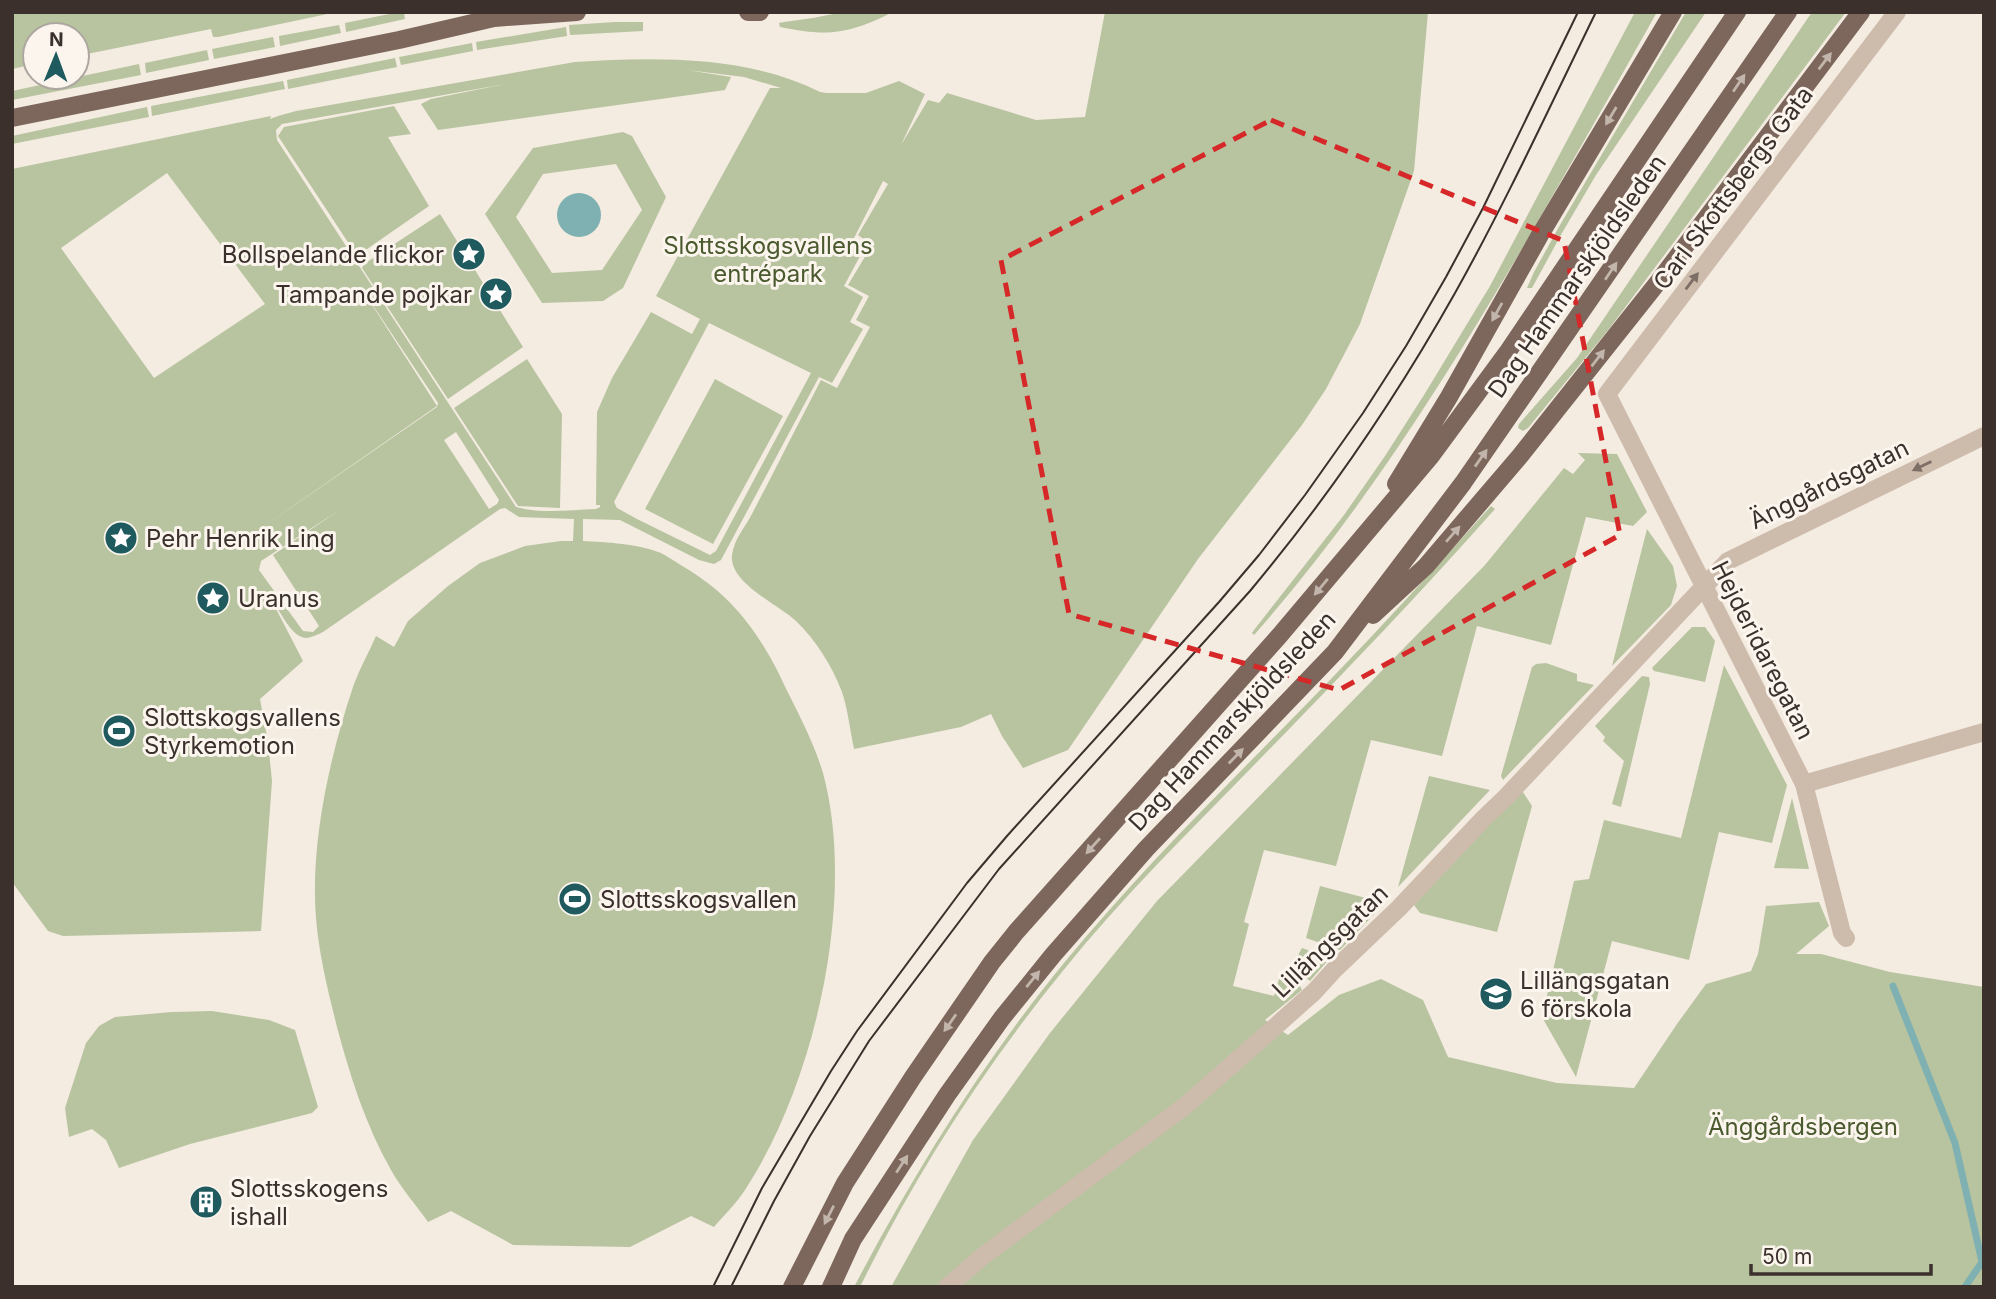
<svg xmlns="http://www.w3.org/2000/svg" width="1996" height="1299" font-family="Inter,sans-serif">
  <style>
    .green { fill: #b8c4a0; fill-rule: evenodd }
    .water { fill: #7fb0b2 }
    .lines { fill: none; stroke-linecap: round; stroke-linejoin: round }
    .stream { stroke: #7fb0b2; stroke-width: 7 }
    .minor { stroke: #cdbbac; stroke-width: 18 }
    .major { stroke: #7d675c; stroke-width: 18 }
    .tram { stroke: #3b302b; stroke-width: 2 }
    .oneway { fill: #c2b5ac }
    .oneway2 { fill: #7d6f65 }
    .marked { fill: none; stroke: #d62828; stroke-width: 5; stroke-dasharray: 14 9; stroke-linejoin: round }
    .labels { text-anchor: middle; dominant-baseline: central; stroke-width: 6; stroke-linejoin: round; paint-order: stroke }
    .street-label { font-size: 24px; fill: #3b302b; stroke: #fbf5ee }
    .park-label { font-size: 24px; fill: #4a5a2e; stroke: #fbf5ee }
    .poi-label { font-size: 24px; fill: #3b302b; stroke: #fbf5ee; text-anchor: start }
  </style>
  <rect width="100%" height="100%" fill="#f4ebe1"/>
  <path class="green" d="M12,12H337L218,37H213L211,29L77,56V35H35V64L12,69Z
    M399,12H404L405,19L346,32L345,23Z
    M843,12H893C849,34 828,37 780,27L779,23L784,22L813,18Z
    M1105,12H1428L1414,171L1360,324L1326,389L1302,425L1198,559L1068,750L1023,768L1002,736L991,714L961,727L854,749C850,730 848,710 842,692C832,666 816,640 796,621C778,604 729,583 732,555C734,539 746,526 753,512C776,468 798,424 821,380L837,388L870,327L856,320L869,296L848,285L872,245L858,235L888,184L883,181L854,238L866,245L844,286L863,297L850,322L863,329L832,383L819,377L721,560L714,564L699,560L620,520L583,519V541C605,542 640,544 661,553C667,556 673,560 679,564C728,592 755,626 780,676C795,708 813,739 823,773C857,899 815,1083 745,1190C736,1204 724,1215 714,1227L691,1216L630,1247L513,1245L451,1211L428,1222C416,1205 401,1188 391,1170C366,1126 350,1076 337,1027C328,991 319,955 316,918C310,843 330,755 354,684C360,668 369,652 376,636L394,647L408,621L448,586L480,563L525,546L561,541H573L574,519L519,517L505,508L500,509L323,632C319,634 312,637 307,638C291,638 281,611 272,601L303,661L260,699L268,742L272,781L261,931L63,936L48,931L12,882V169L271,116L270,119L278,116L296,111L575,62C654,57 748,55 820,92L826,93H866L899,81L925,94L901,145L928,100L939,103L947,93L1036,120L1085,117ZM687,70L744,77L781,88H770L656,296L700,319L692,334L651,312L612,378L597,412L596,505H600V507L596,509C570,510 541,514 516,507L277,140L276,130L282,124L505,84L431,99L421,104L438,130L718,91L725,90L731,77ZM167,173L265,304L154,378L61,248ZM358,283L438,403L437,407L247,538L437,406ZM709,323L811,373L716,551L710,555L637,519L617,508L614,502ZM456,432L499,500L497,504L489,509L444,440ZM341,509L273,555L319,626L313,632L303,631L259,570L261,561Z
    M1635,12H1657C1613,91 1568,169 1523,247C1443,383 1359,516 1254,635L1252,633L1254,630L1344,515L1385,456L1424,395L1490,286Z
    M1686,12H1706L1596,175L1562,233L1532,288H1527L1534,272L1560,225Z
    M1812,12H1846L1609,329L1528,428L1523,431L1518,428L1519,424L1577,358Z
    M615,22H643V31L570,35L569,25Z
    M339,25L341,33L280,46L279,36Z
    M566,27L567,36L477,50L476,42Z
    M273,37L275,47L214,59L212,49Z
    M472,43L473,51L401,65L399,57Z
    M207,50L209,60L146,73L145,63Z
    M395,58L397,67L288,89L287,80Z
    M139,64L141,75L12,100V91Z
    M283,81L285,89L152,116L151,106Z
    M394,106L411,134L388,137L429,206L357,256L278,136L284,127Z
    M147,107L149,117L12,144V136Z
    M623,132L632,136L666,197L623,288L603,301L542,303L485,214L533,148ZM616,164L642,210L602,270L552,273L516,217L543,174Z
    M440,214L523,347L448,399L362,268L364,264Z
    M527,359L562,414L560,508L518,506L454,408Z
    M715,379L783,416L713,544L645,509Z
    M1578,453L1617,454L1647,512L1633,526L1586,517L1551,645L1477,626L1442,756L1371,740L1336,866L1264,850L1244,922L1249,924L1233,986L1274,996L1279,979L1298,982L1302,990L1265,1020L1288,1035L1339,995L1381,979L1423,1000L1448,1057L1557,1083L1634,1088L1677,1024L1706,984L1751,971L1758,954L1766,906L1819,902L1829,926L1796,954H1821L1890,972L1984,987V1287H891L973,1140L1050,1033L1157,901L1485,565L1564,468L1573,474L1585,460Z
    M1491,506L1495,509C1418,596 1337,680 1256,763C1190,831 1121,898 1062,972C983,1069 915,1175 860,1287H854C914,1173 982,1063 1064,963C1146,863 1239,774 1329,681C1384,624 1438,565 1491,506Z
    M1647,529L1673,566L1677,586L1671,605L1612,666Z
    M1692,627H1705L1715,641L1705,682L1654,671L1652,668Z
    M1546,663L1577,674V681L1594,685L1503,780L1501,776L1532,667L1536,664Z
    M1724,665L1787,785L1772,843L1719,832L1689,960L1612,941L1576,1077L1542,1017L1574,881L1589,879L1604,820L1681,838Z
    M1642,676L1649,677L1650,684L1621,807L1612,804L1624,761L1603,741L1605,737L1595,726Z
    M1429,776L1490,790L1398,887Z
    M1521,789L1532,806L1497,932L1420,913L1414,905Z
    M1792,798L1809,869L1774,868Z
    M1320,886L1385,903L1340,950L1306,938Z
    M1302,948L1330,958L1310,981C1296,971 1293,963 1302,948Z
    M212,1011L269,1020L295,1030L318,1107L312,1113L190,1144L119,1168L106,1140L92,1129L69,1137L65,1108L86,1043L99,1026L115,1017L172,1012Z"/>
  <path class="water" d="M557 215a22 22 0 1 1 44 0a22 22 0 1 1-44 0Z"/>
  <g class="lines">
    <path class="stream" d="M1893,986L1955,1143L1982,1262L1965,1287"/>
    <path class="minor" d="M1804,784L1984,732
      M1846,938L1842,933L1804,784L1607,394L1897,12
      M947,1287L983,1256L1185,1106L1268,1033L1314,992L1334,970L1399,908L1484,818L1506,797L1728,561L1984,436"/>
    <path class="major" d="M748,12H760
      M12,118L399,40L494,18L577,12
      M1396,484L1449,397L1540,235L1673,12
      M1373,615L1426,566L1520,456L1659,281L1861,12
      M792,1287L845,1183L913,1077L992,962L1016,932L1280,635L1431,456L1509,350L1737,12
      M831,1287L853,1239L947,1095L1002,1018L1053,955L1146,849L1335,652L1463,483L1788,12"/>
    <path class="tram" d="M713,1287L762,1188L831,1071L857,1031L967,883L1007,836L1219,602L1259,555L1305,495L1363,413L1406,346L1446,277L1483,208L1578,12
      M731,1287L774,1201L810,1136L869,1041L999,869L1250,591C1327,499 1396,398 1455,293C1506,202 1550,106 1596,12"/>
  </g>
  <defs><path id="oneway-solid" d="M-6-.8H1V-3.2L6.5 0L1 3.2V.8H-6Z" transform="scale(1.75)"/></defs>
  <g class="oneway">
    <use href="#oneway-solid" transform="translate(1825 61) rotate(-53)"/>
    <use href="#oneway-solid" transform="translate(1739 83) rotate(-56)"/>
    <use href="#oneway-solid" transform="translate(1611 116) rotate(121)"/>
    <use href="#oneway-solid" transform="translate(1611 271) rotate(-56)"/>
    <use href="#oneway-solid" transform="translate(1497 312) rotate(119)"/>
    <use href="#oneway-solid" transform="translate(1598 358) rotate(-52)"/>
    <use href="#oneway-solid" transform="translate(1481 458) rotate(-55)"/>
    <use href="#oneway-solid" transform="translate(1453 534) rotate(-49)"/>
    <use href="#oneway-solid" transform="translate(1321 587) rotate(130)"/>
    <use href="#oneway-solid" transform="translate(1236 756) rotate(-46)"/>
    <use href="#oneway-solid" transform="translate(1093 846) rotate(132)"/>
    <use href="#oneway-solid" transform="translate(1033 979) rotate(-51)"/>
    <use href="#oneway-solid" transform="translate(950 1023) rotate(125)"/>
    <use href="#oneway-solid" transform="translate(902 1164) rotate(-57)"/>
    <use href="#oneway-solid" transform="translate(829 1215) rotate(117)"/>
  </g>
  <g class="oneway2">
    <use href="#oneway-solid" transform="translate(1692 281) rotate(-53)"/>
    <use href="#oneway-solid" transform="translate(1922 466) rotate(154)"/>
  </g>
  <path class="marked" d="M1271,120L1564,241L1620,535L1339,690L1069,614L1001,260Z"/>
  <defs>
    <symbol id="sight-disc" viewBox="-11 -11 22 22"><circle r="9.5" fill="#1f5a5e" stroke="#fbf5ee"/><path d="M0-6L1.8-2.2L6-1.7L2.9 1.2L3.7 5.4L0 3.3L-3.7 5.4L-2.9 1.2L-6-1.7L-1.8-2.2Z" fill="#fff"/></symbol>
    <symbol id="stadium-disc" viewBox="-11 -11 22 22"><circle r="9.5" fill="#1f5a5e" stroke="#fbf5ee"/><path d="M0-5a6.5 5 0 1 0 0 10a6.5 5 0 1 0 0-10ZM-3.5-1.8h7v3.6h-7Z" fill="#fff"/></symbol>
    <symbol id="school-disc" viewBox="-11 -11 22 22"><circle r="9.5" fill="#1f5a5e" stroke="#fbf5ee"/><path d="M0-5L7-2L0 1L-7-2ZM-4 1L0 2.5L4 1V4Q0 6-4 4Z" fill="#fff"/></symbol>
    <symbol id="building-disc" viewBox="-11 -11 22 22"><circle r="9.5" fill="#1f5a5e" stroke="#fbf5ee"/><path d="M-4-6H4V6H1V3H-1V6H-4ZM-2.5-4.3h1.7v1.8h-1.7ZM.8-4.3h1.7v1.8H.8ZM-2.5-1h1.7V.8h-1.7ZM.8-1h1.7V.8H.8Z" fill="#fff"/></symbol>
  </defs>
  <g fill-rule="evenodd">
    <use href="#sight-disc" x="450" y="235" width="38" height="38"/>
    <use href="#sight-disc" x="477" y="275" width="38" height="38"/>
    <use href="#sight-disc" x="102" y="519" width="38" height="38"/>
    <use href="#sight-disc" x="194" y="579" width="38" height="38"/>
    <use href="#stadium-disc" x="100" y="712" width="38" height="38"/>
    <use href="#stadium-disc" x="556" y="880" width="38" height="38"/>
    <use href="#school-disc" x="1477" y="975" width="38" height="38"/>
    <use href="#building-disc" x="187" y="1183" width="38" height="38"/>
  </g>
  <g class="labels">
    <g class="street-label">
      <text transform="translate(1733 188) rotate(-53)">Carl Skottsbergs Gata</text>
      <text transform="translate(1577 276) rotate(-55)">Dag Hammarskjöldsleden</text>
      <text transform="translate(1829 484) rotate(-26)">Änggårdsgatan</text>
      <text transform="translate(1763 650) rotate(63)">Hejderidaregatan</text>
      <text transform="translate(1232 721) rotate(-47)">Dag Hammarskjöldsleden</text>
      <text transform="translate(1330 941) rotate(-44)">Lillängsgatan</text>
    </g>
    <g class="park-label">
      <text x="768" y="245">Slottsskogsvallens<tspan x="768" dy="28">entrépark</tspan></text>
      <text x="1803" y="1126">Änggårdsbergen</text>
    </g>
    <g class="poi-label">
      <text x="444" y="254" text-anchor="end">Bollspelande flickor</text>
      <text x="472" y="294" text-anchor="end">Tampande pojkar</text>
      <text x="146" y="538">Pehr Henrik Ling</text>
      <text x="238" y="598">Uranus</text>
      <text x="144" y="717">Slottskogsvallens<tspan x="144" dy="28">Styrkemotion</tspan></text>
      <text x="600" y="899">Slottsskogsvallen</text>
      <text x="1520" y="980">Lillängsgatan<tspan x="1520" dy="28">6 förskola</tspan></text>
      <text x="230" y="1188">Slottsskogens<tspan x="230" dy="28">ishall</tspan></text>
    </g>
  </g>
  <rect width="1996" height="1299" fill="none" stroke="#3b302b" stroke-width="28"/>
  <g transform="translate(56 56) rotate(1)"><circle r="33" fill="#fbf5ee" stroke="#aea6a0" stroke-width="2"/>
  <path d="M0-5L12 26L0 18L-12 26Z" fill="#1f5a5e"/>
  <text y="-10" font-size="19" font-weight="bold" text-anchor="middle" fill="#3b302b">N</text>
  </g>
  <path d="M1751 1264v10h180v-10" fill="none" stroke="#3b302b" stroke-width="3.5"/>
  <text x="1762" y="1264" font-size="21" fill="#3b302b" stroke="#fbf5ee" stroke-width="5" paint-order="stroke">50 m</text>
</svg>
